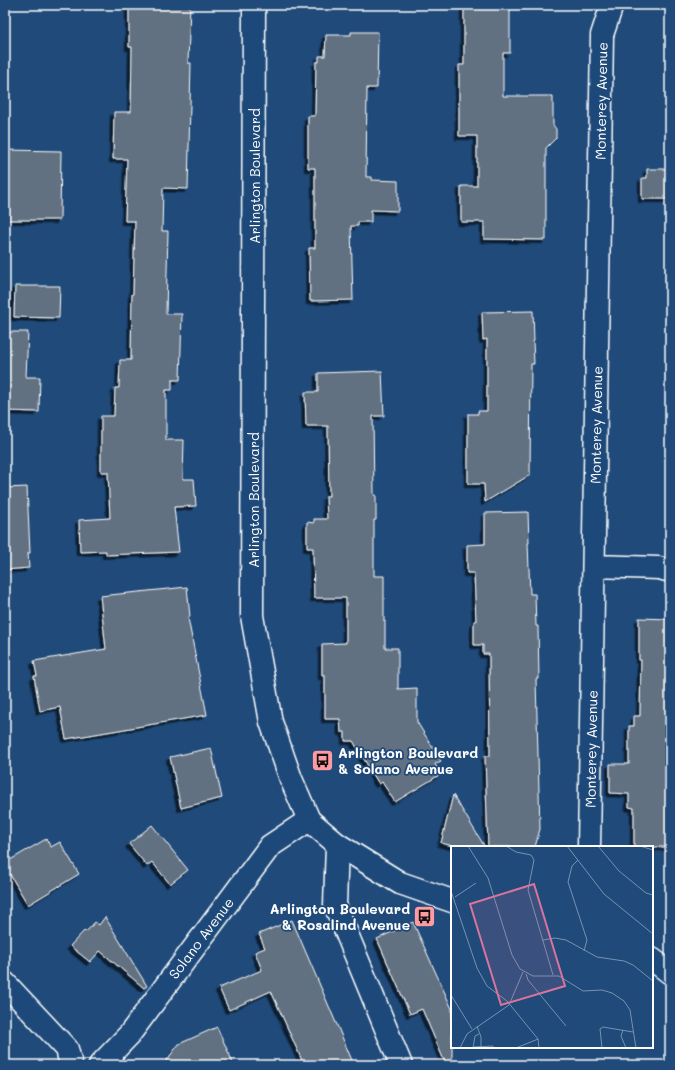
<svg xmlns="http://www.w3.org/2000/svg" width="675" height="1070" font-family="Mali,sans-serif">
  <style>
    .building { fill: #627181; stroke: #fff; filter: url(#shadow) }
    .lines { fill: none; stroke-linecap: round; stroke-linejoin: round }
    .minor-casing { stroke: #fff; stroke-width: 25 }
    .tertiary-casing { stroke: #fff; stroke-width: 25 }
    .secondary-casing { stroke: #fff; stroke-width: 25 }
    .minor { stroke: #1f4a7a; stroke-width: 22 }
    .tertiary { stroke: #1f4a7a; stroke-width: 22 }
    .secondary { stroke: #1f4a7a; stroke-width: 22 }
    .labels { text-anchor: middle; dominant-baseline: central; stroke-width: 3.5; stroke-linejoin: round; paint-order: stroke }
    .street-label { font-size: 14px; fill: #fff; stroke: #1f4a7a }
    .poi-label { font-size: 14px; font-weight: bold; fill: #fff; stroke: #1f4a7a; text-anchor: start }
    .inset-road { fill: none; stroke: #7992af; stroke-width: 1 }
    .view { fill: #da749d; fill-opacity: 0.15; stroke: #da749d; stroke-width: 2 }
    .inset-edge { fill: none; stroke: #fff; stroke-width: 2 }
  </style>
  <defs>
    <filter id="shadow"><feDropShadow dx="-3.5" dy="3.5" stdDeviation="0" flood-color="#0009"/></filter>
  </defs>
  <rect width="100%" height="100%" fill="#1f4a7a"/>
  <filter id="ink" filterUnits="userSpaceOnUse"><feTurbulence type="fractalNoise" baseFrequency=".025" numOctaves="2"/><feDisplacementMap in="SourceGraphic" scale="8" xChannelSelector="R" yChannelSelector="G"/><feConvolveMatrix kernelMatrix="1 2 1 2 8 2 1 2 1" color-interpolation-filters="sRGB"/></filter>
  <g filter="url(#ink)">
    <path class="building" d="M129,5H190L188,63H191L188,189L163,188L162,231H168L166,314H182L180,380H172V390H166V440H184L183,479H194L196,506L174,507L179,552L106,555V551L80,552L79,520L110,518L108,472H101V416H114L115,388H119L120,360H131L132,294H133L135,221H125L127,159H113L114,112H131L132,47H129Z
      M464,5H510V53H503V96H553V125L556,129V138L546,148V240L484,239V222H461V186H477V136H459V65H464Z
      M351,32H378L377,88H367L366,177H372V180L398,181V211L371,210V222H358V226H351L353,300L310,301L309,248H315V168H308V116H315L316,62H319V56H325L326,35H351Z
      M5,150L61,151L60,220H5Z
      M647,169H670V199H642V178H647Z
      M15,286H60L59,318L14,317Z
      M533,311L534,341H533L534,364H531L530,475L485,502L484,484H468V414H478V411H487V339L483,340L482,312Z
      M5,332H28L26,377H40L39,412L5,411Z
      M382,371L384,416H373L374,495H376V520H374V576H384V621H385V648H398V689L417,688V722L441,761L435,764L441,774L395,802L382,782L379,784L353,741H345V732H341L340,719H325V676H322V644L346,643V598H314L313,548H307V522L314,523V519H327L326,496H329L328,426H306L305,392H318V373Z
      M27,487L30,553H28L29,568L5,570V488Z
      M528,512L529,543H528L530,594H535L536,626H538L539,679H536L540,829L535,847H488L485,756H490L489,654H483V645H474V621H476L474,573H467V545L485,544V513Z
      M187,587L190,617L188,618L207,715L66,739L60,707L40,711L34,676H37L34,661L106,649L100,596Z
      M639,618L670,619V847H634V808L629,807V794L610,793V764H629V726H634V716H640L641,660H639Z
      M211,748L222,798L181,808L170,757Z
      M453,795L485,847H457L441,843Z
      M152,825L188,870L170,884L152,862L147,866L129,844Z
      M46,839L51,847L60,842L79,874L28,905L5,866V863Z
      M105,917L147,986L144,988L100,951L90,962L70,946L84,931L86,932L95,922L99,925Z
      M292,920L313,969L354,1065H304L271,991L229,1010L219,988L262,970L255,952L265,948L259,934Z
      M413,922L452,1009V1065H446L422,1009L410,1014L377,939Z
      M217,1027L234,1065H163L179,1044Z"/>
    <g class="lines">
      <defs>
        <path id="minor" d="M594,566L659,568L670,571
          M337,844L335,905L401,1065
          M589,847L602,35L612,5
          M5,983L67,1049L71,1065"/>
        <path id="tertiary" d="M100,1065L129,1035L270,846L309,820"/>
        <path id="secondary" d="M254,5L252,616L271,722L291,779L309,820L337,844L400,883L452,901
          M652,959L670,973"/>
      </defs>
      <use href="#minor" class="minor-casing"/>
      <use href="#tertiary" class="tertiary-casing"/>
      <use href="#secondary" class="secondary-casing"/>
      <use href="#minor" class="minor"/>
      <use href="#tertiary" class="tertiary"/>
      <use href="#secondary" class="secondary"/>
    </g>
  </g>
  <defs>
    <symbol id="bus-square" viewBox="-11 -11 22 22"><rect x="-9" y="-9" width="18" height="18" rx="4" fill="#ff9aa2" stroke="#1f4a7a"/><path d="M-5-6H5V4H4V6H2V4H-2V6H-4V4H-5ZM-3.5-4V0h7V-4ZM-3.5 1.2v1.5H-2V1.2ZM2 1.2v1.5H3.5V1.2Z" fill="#111"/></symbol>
  </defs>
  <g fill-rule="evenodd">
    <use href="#bus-square" x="310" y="748" width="25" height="25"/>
    <use href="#bus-square" x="412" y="904" width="25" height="25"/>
  </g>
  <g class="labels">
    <g class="street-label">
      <text transform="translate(601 101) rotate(-89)">Monterey Avenue</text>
      <text transform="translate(254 176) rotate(-90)">Arlington Boulevard</text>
      <text transform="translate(596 425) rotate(-89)">Monterey Avenue</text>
      <text transform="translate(253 500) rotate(-90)">Arlington Boulevard</text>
      <text transform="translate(591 749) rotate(-89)">Monterey Avenue</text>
      <text transform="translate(201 938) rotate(-53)">Solano Avenue</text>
    </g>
    <g class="poi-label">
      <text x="338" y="752">Arlington Boulevard<tspan x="338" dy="16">&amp; Solano Avenue</tspan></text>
      <text x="410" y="908" text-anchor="end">Arlington Boulevard<tspan x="410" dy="16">&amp; Rosalind Avenue</tspan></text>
    </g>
  </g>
  <g transform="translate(451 846)">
    <rect width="202" height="202" fill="#1f4a7a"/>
    <path class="inset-road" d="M17,0L37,32L61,109L69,123L82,130H108L132,145L151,144L161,147L173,155L179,164L185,202M55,0L65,6L80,9L83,14L77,44L102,129M116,0L153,48L202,88M147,0L168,25L195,47L202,49M189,0L202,4M127,14L121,20L117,36L136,94L133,105M0,45L26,122L36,140L56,155L87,193L88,202M4,51L25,37M92,94L104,92L115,94L146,111L173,115L182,119L202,135M75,128L77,134L115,180M0,149L21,183M26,180L30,191V201M172,184L170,190L175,202M22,201L42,200V202M9,202L16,188L58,159L72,126M22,202L24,190L28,188M65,202L87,193M151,202L149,183L152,181L182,186"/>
    <path class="view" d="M83,38L114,140L50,159L19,58Z"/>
    <rect width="202" height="202" class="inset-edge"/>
  </g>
  <rect width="675" height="1070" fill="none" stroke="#1f4a7a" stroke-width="20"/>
  <rect x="10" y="10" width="655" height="1050" fill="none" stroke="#fff" stroke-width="1.5" filter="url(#ink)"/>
</svg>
